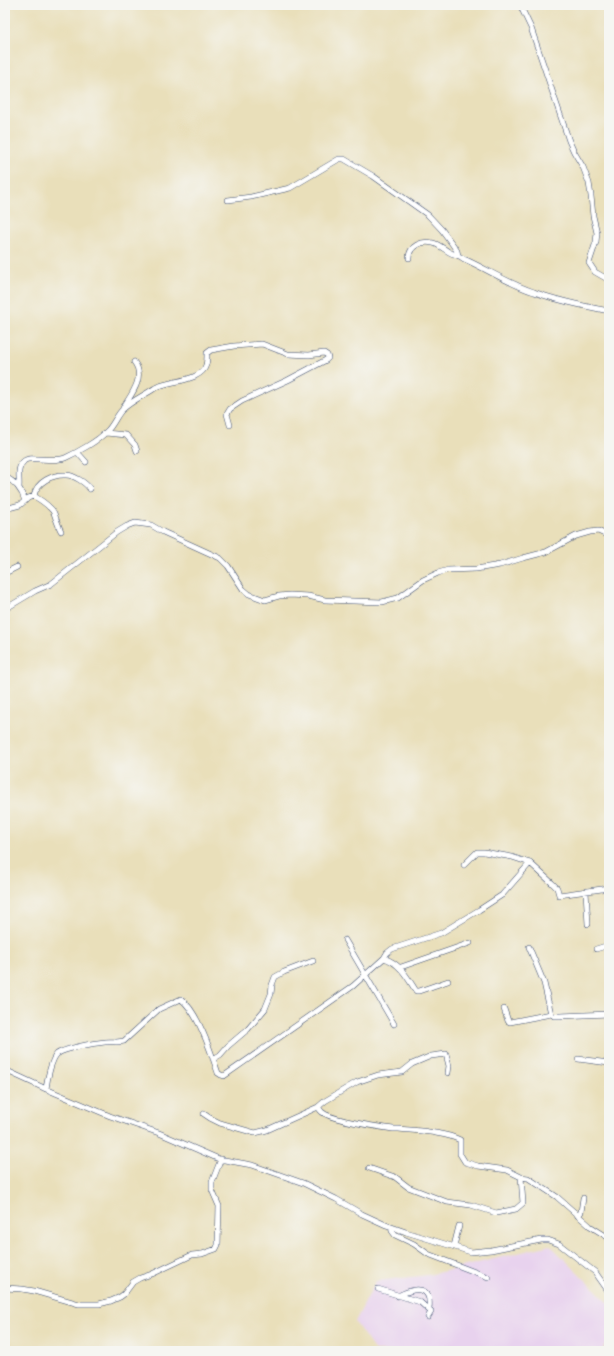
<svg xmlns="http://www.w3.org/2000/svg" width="614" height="1356" font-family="'Shantell Sans',sans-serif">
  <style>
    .built { fill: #e8d2ee }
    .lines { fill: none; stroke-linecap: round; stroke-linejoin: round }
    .minor-casing { stroke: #3a496c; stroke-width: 6 }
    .minor { stroke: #fff; stroke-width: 5 }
  </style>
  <rect width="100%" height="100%" fill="#f6f6f2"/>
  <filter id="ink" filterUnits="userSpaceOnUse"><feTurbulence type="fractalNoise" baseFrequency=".025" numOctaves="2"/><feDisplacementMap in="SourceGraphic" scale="8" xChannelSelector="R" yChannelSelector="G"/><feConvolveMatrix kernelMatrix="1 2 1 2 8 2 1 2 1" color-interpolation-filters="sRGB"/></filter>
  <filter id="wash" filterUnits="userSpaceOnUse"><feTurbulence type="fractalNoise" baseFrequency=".012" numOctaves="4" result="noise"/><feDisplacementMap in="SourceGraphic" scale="16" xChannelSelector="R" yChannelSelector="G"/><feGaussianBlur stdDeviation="0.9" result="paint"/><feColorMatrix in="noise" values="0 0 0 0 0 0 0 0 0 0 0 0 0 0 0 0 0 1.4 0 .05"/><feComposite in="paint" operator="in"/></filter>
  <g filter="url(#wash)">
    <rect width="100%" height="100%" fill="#e9dfba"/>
    <path class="built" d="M550,1245L609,1303V1340L602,1351H375L355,1322L376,1281L429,1275Z"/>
  </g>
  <g filter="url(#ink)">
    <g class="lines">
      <defs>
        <path id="minor" d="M520,5L531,28L569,141L574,152L583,167L589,183L591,196L593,216L597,233L596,242L589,263L595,272L609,280
          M228,200L251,197L290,188L339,159H344L373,176L428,215L442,230L453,245L457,251L458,255
          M409,258C409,246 422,240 433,243C438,244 444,249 449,252C454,255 459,255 464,259C487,269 509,284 534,292C558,301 583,306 609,311
          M123,408C131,395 146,377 134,362
          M106,433L126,435L135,445L137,451
          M77,452L86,462
          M5,477C16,482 22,490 25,501L20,505L5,509
          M19,487C20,478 16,468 24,461C30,455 53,463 65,458C76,453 98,441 106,432C113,426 116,416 122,410C131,401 145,395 155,388C169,380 201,382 206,365C207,362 207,357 207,353L211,350L234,346L262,344L288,354L309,355L324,353L327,355L328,358L326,360L288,380L242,401L230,409L227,414L230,425
          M34,496C36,482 53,474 66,475C74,475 86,483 90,489
          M25,501L28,498L34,496C39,499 51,507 54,513C56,519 58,525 61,531
          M5,573L17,567
          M5,609L35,591L51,584L117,532L127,526L135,523L151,525L163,532L220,558L228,566L243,589L249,594L265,600L279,596L290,595L308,596L325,600L382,602L398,598L423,580L438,573L448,570L476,569L500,565L523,558L546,552L576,536L590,532L598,531L609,536
          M464,865L477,852H484L512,857L530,863L552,883L557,888L559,895L609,888
          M586,892L588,924
          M345,940L394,1024
          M529,947L544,983L551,1014
          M596,949L609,945
          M384,958C401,964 407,977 416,991H419L448,981
          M401,967L470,943
          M504,1009L508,1021L510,1022L551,1014L554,1016H560L609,1014
          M213,1059L220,1055L228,1046L248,1029L265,1009L271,994L272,985L275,977L284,972L313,961
          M578,1059L609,1063
          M5,1070L46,1089L110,1116L159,1133L219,1159L252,1165L303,1183L336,1199L362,1214L386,1225L406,1232L471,1252L491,1250L541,1240H548L559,1244L595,1272L609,1292
          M46,1089C47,1080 51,1060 57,1054C65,1048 95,1043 105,1042C112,1041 117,1043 124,1041L159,1009L181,999C198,1012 211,1052 218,1073L221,1075L224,1076L353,986L384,958L387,953L392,949L441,933L479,910L502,895L530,863
          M318,1107L325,1101L357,1082L378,1075L402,1072L412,1064L431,1056L446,1054L449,1066L448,1073
          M204,1114L210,1118L220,1123L255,1133L267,1130L318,1107C319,1108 320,1110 322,1112C331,1120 379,1127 393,1129H399C417,1131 445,1132 460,1140V1154L465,1162L478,1166L507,1170L521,1177L528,1178L557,1197L590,1226L609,1238
          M369,1168L395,1177L408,1187L447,1202L471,1205L496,1213L516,1209L523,1203L521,1177
          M578,1216L581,1212L583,1198
          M391,1227L392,1231L395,1235L414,1244L428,1254L488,1277
          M454,1246L459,1226
          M5,1288L22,1289L34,1291L79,1304H99L111,1301L120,1297L124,1294L133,1282L140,1278L152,1274L192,1255L202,1254L216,1249L218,1245L219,1206L212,1190V1182L221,1159
          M378,1289L420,1302L431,1312L428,1317
          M398,1296C415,1287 432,1285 429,1309
          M57,1351H62"/>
      </defs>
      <use href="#minor" class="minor-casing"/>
      <use href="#minor" class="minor"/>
    </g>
  </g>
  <rect width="614" height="1356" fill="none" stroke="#f6f6f2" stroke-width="20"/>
</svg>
